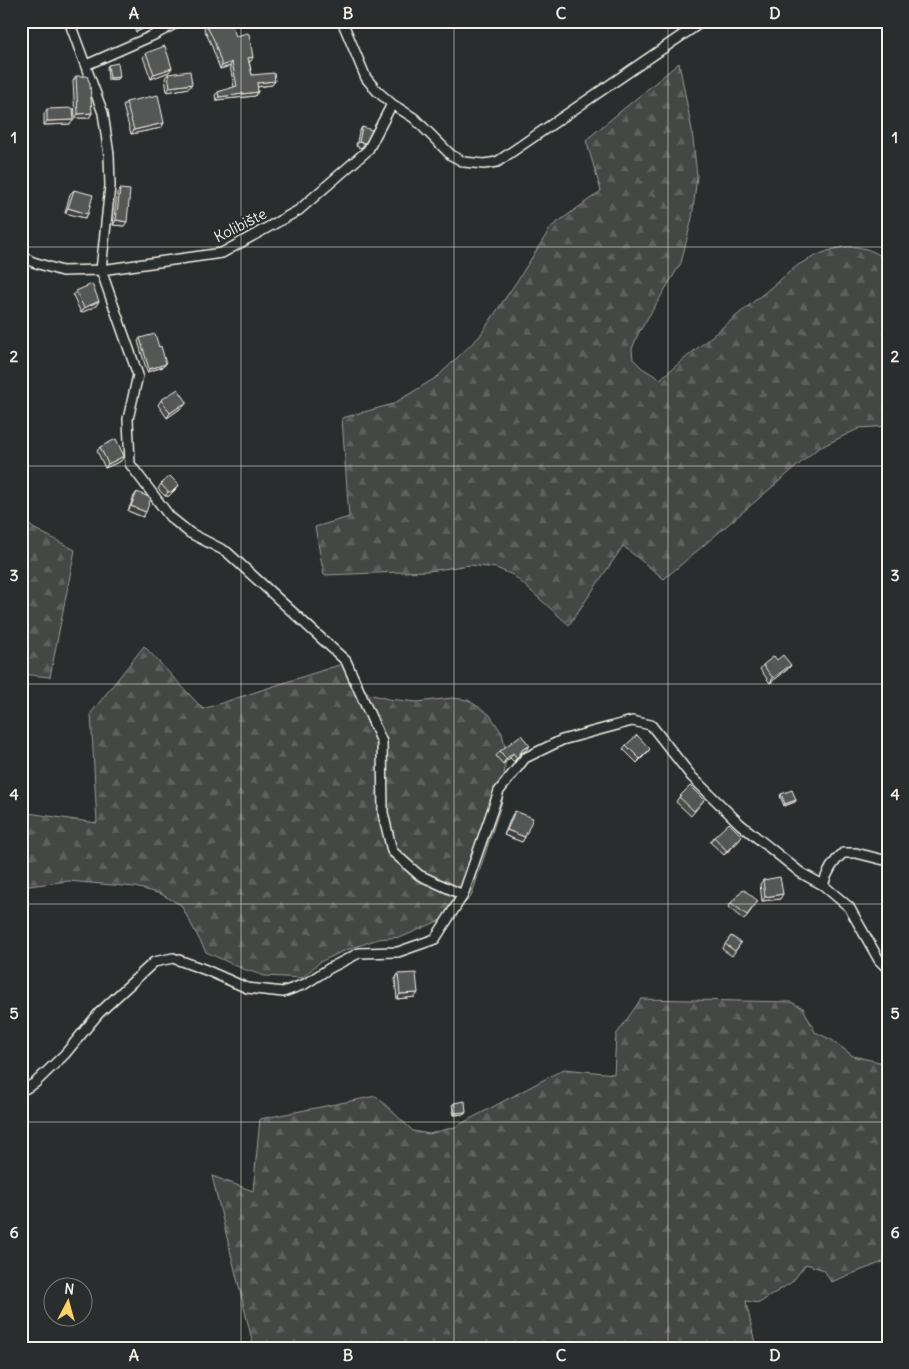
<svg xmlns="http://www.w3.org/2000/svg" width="909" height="1369" font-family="Delius,sans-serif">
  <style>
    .forest { fill: url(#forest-firs); stroke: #9c9c96 }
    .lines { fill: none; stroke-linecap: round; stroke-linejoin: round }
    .street-casing { stroke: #f4f1e8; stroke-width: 12 }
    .street { stroke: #2a2d2e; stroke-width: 9 }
    .wall { fill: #494b4a; stroke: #f4f1e8 }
    .shaded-wall { fill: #3c3d3c; stroke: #f4f1e8 }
    .building { fill: #555756; stroke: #f4f1e8 }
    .grid { fill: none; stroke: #f4f1e8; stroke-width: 1; stroke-opacity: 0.55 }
    .labels { text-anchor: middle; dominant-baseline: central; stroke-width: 4.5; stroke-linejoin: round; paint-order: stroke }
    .street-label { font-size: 15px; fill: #f4f1e8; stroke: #2a2d2e }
    .neatline { fill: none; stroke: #f4f1e8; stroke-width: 2 }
    .grid-label { font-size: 16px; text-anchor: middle; font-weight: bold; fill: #f4f1e8 }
  </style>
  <defs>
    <pattern id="forest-firs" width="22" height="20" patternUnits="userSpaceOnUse" patternTransform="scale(1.25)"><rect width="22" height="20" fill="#444645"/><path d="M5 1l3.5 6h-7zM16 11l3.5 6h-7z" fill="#606160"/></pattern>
  </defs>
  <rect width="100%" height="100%" fill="#2a2d2e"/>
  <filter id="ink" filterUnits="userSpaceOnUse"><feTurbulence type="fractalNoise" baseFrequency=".02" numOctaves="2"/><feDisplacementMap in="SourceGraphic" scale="10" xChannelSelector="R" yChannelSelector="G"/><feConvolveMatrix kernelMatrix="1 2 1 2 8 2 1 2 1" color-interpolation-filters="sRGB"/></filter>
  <g filter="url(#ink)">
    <path class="forest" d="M679,63L692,130L697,176L692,218L681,263L638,334L632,349L633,359L642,368L660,379L798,265C829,248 857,236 888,261V426L860,428L817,449L664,579L623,546L569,625L513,575L496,568L470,565L429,571L324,575L315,527L349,517L342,418L393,404L437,377L479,337L521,275L551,227L601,191L586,140Z
      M21,516L33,528L75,550L50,677L21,674Z
      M144,646L203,709L342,664L369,694L388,699L417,702L452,698L468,700L489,714L502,733L506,752L502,802L471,897L454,914L402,937L378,939L341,952L320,962L302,978L265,976L243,969L206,952L181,905L161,894L135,887L68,881L21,887V812L97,823L91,713Z
      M641,999L791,1002L803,1008L815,1032L832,1040L853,1056L888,1064V1260L831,1282L824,1270L806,1264L792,1282L759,1303L746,1301L756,1348H254L212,1176L253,1191L260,1119L376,1096L413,1131L429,1134L455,1127L564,1069L614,1074L616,1035Z"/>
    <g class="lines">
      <defs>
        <path id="street" d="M69,21L103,113L109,155L110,186L101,270L138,375L128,419L130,464L170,517L190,533L227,552L346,661L382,742L383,813L392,851L419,875L463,895
          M342,21L366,78L377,91L392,104L414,118L451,155L464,162L484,164L497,162L703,21
          M86,65L154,35L180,21
          M21,256L33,262L62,271L101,270L222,253L299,210L368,150L392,104
          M823,885C827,872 833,862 843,853H856L888,861
          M21,1091L35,1083L65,1054L99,1013L154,962L173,958L206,970L247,988L283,992L305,984L330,968L359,953L398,952L435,939L463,895L499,791L525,758L562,740L632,721L651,725L692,777L740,824L801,873L823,885L849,907L879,960L888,969"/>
      </defs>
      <use href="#street" class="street-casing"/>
      <use href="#street" class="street"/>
    </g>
    <path class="wall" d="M131,21H155L152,25L136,32Z
      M206,25L236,36L251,61H249L252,75L275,81L272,85L257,87L255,96L216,100L215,95L218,92L234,87L230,66L220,69L211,44L204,29Z
      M146,53L169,72L151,79L143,57Z
      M108,65L120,77L118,79L108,80L107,67Z
      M168,74L189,88L167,92L165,78Z
      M76,76L92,113L89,118H75L73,81Z
      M126,102L164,123L161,128L131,134L123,106Z
      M47,109L70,124L44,125V114Z
      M362,127L363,146L361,148L356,146L359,132Z
      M120,189L124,226L113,225L117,193Z
      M74,190L88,214L85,218L65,213L70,194Z
      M76,291L96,306L81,313L73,295Z
      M140,338L159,347L166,364L163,367L147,372L138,341Z
      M161,400L187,402L184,406L167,418L158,405Z
      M100,447L121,461L105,468L97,451Z
      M161,484L179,485L176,489L169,496H165L158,489Z
      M137,492L143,517L128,511L134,496Z
      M777,660L791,665L788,669L770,683L760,669L763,665Z
      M626,745L647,753L637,763L623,749Z
      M530,746L526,750L520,754L514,762L510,758L503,764L496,756L500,751Z
      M781,794L796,800L795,802L784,806L780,796Z
      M679,797L704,800L691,816L676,802Z
      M515,811L525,837L522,842L504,835L512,815Z
      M714,837L739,841L724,855L710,842Z
      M763,880L780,899L762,901L760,884Z
      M758,901L744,920L728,907L731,903Z
      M731,936L741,943L732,956L722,949Z
      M398,974L415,997L397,999L395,979Z
      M454,1103L465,1114L454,1115L452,1105Z"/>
    <path class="shaded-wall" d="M155,21L152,25L136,32L139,28Z
      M253,57L251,61L245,62L248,58Z
      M232,62L230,66L220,69L222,66Z
      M172,68L169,72L151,79L154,74Z
      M120,77L118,79L108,80L110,78Z
      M275,81L272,85L254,87L257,83Z
      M192,84L189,88L167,92L170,87Z
      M258,92L255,96L216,100L219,97Z
      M92,113L89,118H75L78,114Z
      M74,120L70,124L44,125L47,121Z
      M164,123L161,128L131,134L134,130Z
      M359,142H366L361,148L356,146Z
      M68,208L88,214L85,218L65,213Z
      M116,220L127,222L124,226L113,225Z
      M99,301L96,306L81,313L84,308Z
      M166,364L163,367L147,372L149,369Z
      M187,402L184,406L167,418L170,413Z
      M124,456L121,461L105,468L108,464Z
      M179,485L176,489L169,496H165L168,492Z
      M131,506L146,512L143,517L128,511Z
      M791,665L788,669L770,683L773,678Z
      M530,746L526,750L520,754L514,762L523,749Z
      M650,749L647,753L637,763L640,759Z
      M513,753L510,758L503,764L506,759Z
      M796,800L795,802L784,806L785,804Z
      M507,830L525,837L522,842L504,835Z
      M742,836L739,841L724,855L727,851Z
      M783,894L780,899L762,901L765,897Z
      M418,993L415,997L397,999L400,994Z
      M466,1112L465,1114L454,1115L455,1113Z"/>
    <path class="building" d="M136,21H154L139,28Z
      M215,21H230L236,36L247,33L249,34L253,57L248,58L252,75L274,73L275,81L257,83L258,92L219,97L218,92L237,86L232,62L222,66L214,40L206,25Z
      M165,46L172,68L154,74L146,53Z
      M118,63L120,77L110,78L108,65Z
      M190,71L192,84L170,87L168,74Z
      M76,76H87L90,84L92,113L78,114Z
      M158,95L164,123L134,130L126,102Z
      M73,108L74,120L47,121V109Z
      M362,127L372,130L366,142L364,143L359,142Z
      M120,189L130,190L127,222L116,220Z
      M74,190L93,195L88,214L68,208Z
      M92,284L99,301L84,308L76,291Z
      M155,334L159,347L161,346L166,364L149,369L140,338Z
      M178,389L187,402L170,413L161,400Z
      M116,439L124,456L108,464L100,447Z
      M170,476L179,485L172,492H168L161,484Z
      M137,492L151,498L146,512L131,506Z
      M783,655L791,665L773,678L763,665L774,656L777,660Z
      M521,735L530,746L523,749L517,758L513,753L506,759L500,751Z
      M637,735L650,749L640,759L626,745Z
      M690,786L704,800L694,811L679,797Z
      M792,790L796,800L785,804L781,794Z
      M515,811L533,818L525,837L507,830Z
      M729,823L742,836L727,851L714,837Z
      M780,877L783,894L765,897L763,880Z
      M743,889L758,901L747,915L731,903Z
      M731,936L741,943L735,951L725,944Z
      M416,973L418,993L400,994L398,974Z
      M465,1101L466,1112L455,1113L454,1103Z"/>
  </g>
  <path class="grid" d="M241,21V1348M454,21V1348M668,21V1348M21,247H888M21,466H888M21,684H888M21,904H888M21,1122H888"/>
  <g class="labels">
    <g class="street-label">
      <text transform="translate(240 225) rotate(-27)">Kolibište</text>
    </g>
  </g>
  <rect width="909" height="1369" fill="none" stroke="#2a2d2e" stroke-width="55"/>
  <g transform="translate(68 1302) rotate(6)"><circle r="24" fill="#2a2d2e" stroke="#7b7b78"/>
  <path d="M0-4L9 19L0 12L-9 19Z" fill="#ffd166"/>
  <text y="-8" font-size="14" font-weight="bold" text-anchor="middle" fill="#f4f1e8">N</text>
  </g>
  <rect x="28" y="28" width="854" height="1314" class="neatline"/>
  <g class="grid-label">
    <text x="134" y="19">A</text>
    <text x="348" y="19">B</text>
    <text x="561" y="19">C</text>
    <text x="775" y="19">D</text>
    <text x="14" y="143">1</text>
    <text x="895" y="143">1</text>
    <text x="14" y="362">2</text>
    <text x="895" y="362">2</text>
    <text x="14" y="581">3</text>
    <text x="895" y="581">3</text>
    <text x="14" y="800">4</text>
    <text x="895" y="800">4</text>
    <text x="14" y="1019">5</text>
    <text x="895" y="1019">5</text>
    <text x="14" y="1238">6</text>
    <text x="895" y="1238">6</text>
    <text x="134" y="1361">A</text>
    <text x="348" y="1361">B</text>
    <text x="561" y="1361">C</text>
    <text x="775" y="1361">D</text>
  </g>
</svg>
